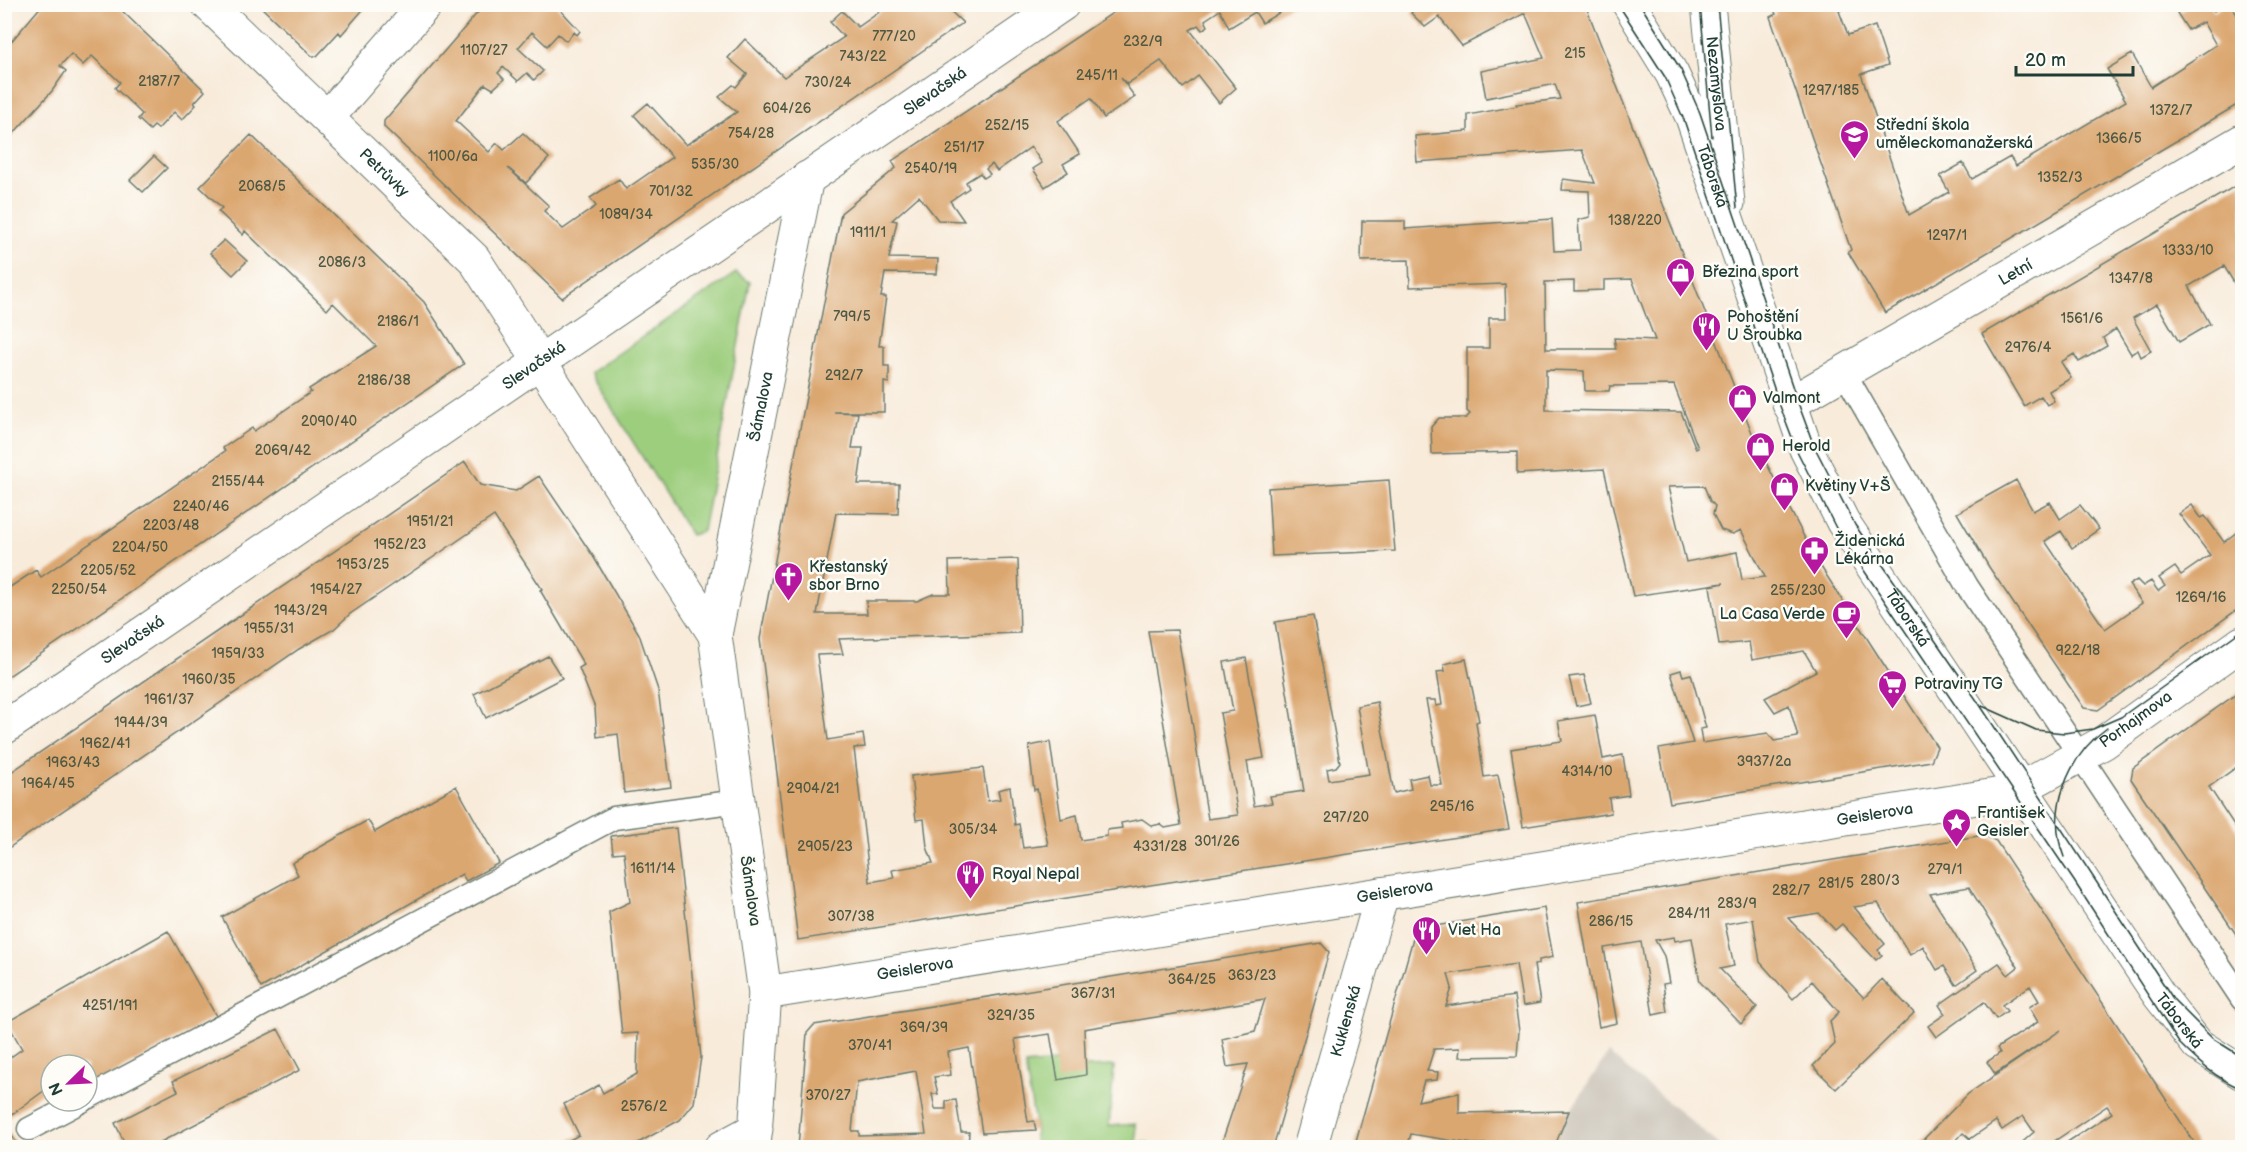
<svg xmlns="http://www.w3.org/2000/svg" width="2247" height="1152" font-family="'Balsamiq Sans',sans-serif">
  <style>
    .industrial { fill: #cac3b8 }
    .green { fill: #9dce7e; stroke: #5e8659; stroke-width: 1.5 }
    .building { fill: #dba771; fill-rule: evenodd }
    .lines { fill: none; stroke-linecap: round; stroke-linejoin: round }
    .service-casing { stroke: #6b7a6e; stroke-width: 25 }
    .minor-casing { stroke: #6b7a6e; stroke-width: 35 }
    .tertiary-casing { stroke: #6b7a6e; stroke-width: 35 }
    .service { stroke: #fff; stroke-width: 22 }
    .minor { stroke: #fff; stroke-width: 33 }
    .tertiary { stroke: #fff; stroke-width: 33 }
    .tram { stroke: #1f3d34; stroke-width: 1.5 }
    .labels { text-anchor: middle; dominant-baseline: central; stroke-width: 5; stroke-linejoin: round; paint-order: stroke }
    .number-label { font-size: 14px; fill: #4e5843 }
    .street-label { font-size: 16px; fill: #1f3d34; stroke: #fdfcf7 }
    .poi-label { font-size: 16px; fill: #1f3d34; stroke: #fdfcf7; text-anchor: start }
  </style>
  <rect width="100%" height="100%" fill="#fdfcf7"/>
  <filter id="ink" filterUnits="userSpaceOnUse"><feTurbulence type="fractalNoise" baseFrequency=".0167" numOctaves="2"/><feDisplacementMap in="SourceGraphic" scale="12" xChannelSelector="R" yChannelSelector="G"/><feConvolveMatrix kernelMatrix="1 2 1 2 8 2 1 2 1" color-interpolation-filters="sRGB"/></filter>
  <filter id="wash" filterUnits="userSpaceOnUse"><feTurbulence type="fractalNoise" baseFrequency=".008" numOctaves="4" result="noise"/><feDisplacementMap in="SourceGraphic" scale="24" xChannelSelector="R" yChannelSelector="G"/><feGaussianBlur stdDeviation="1.35" result="paint"/><feColorMatrix in="noise" values="0 0 0 0 0 0 0 0 0 0 0 0 0 0 0 0 0 1.4 0 .05"/><feComposite in="paint" operator="in"/></filter>
  <g filter="url(#wash)">
    <rect width="100%" height="100%" fill="#f8ebda"/>
    <path class="industrial" d="M1608,1053L1722,1147L1554,1148L1567,1116Z"/>
    <path class="green" d="M736,273L750,282L703,531L691,535L590,373Z
      M1055,1062L1086,1067L1114,1066L1109,1126L1136,1124L1137,1143H1149V1147H1033L1036,1130L1025,1065Z"/>
    <g id="blocks">
      <path class="building" d="M43,4H115L205,91L194,103L196,105L182,120L174,112L158,129L154,126L150,130L138,119L142,114L115,88L120,82L92,56L83,65L71,54L60,66L66,71L52,91L4,144V50Z
        M258,4H368L341,35L339,32L317,56H312Z
        M485,4H555L580,31L577,35L574,32L566,41L558,34L547,46L532,32L518,48L543,71L534,80L527,73L518,81L503,67L498,73L504,79L493,89L485,84L456,121L489,152L497,143L504,150L523,133L549,158L526,183L508,168L549,206L544,211L563,229L596,206L590,198L619,179L626,189L672,157L634,115L648,103L686,145L737,112L719,97L733,85L736,87L747,74L728,58L745,39L784,77L844,37L830,22L842,11L858,27L891,4H943L963,23L562,298L384,127V121Z
        M1126,4H1294L1262,23L1255,12L1229,28L1220,10L1205,20L1208,26L1202,30L1198,25L1190,30L1236,88L1219,103L1198,76L1183,88L1161,61L1127,84L1121,78L1135,97L1104,118L1091,98L1058,121L1080,154L1063,164L1068,172L1045,187L1033,169L1042,163L1031,147L997,171L992,164L986,169L990,174L984,178L980,173L966,182L969,188L950,201L964,221L938,220L919,196L892,220L897,221L889,258L938,259L937,274L885,273L881,297H886L879,346H884V366H889V383L884,382V412H834L858,413L852,448H863L858,484H899L898,514L836,513L817,614H867L866,601H917L933,594H950L949,561L1018,559L1020,633L839,639L843,654L817,655L828,740L863,734L865,747L854,748L870,882L894,878L892,870L933,863L927,847L924,819L916,820L911,776L983,768L988,801L1000,799L998,790L1010,787L1015,825L1019,824L1023,848L1048,845L1037,789L1034,790L1029,746L1050,742L1061,819L1077,815L1081,840L1107,836V830L1122,828L1121,823L1142,819L1152,826L1160,824L1165,828L1181,825L1148,631L1177,630L1208,819L1238,815L1220,713L1233,711L1224,662L1246,658L1264,758L1247,761L1254,806L1272,803L1270,796L1304,791L1275,622L1313,616L1340,762L1336,767L1327,769L1329,780L1369,774L1357,706L1377,702L1394,793L1411,789L1409,779L1428,775L1430,785H1442L1426,700H1435L1436,706L1442,705L1437,672L1445,671L1444,664L1466,659L1479,721L1476,722L1484,777L1498,775L1509,829L798,940L760,639L841,213L896,168L892,161Z
        M1420,4H1585L1756,443L1814,556L1937,747L1931,761L1670,803L1659,749L1693,743L1671,673L1681,670L1683,676L1691,674L1706,728L1700,729L1702,743L1768,733L1774,741L1798,737L1789,705L1775,712L1765,698L1816,671L1804,651L1752,660L1749,642L1719,645L1710,586L1724,583L1633,596L1604,469L1517,474V452L1432,454L1431,427L1439,418H1466L1470,414L1467,411V348H1489V318H1506L1505,284L1410,287L1409,260L1361,261L1362,221H1405V229L1552,219L1554,251L1580,250L1578,220L1590,217L1589,191L1562,190L1563,179L1595,183L1582,150L1417,162L1415,136L1468,131V115L1517,106L1516,104L1560,99L1555,84L1486,98L1481,71L1544,58L1525,13L1462,46L1439,17L1425,27L1411,13ZM1632,279L1655,340L1614,338L1616,349H1546L1545,282L1574,281V291L1604,290V280ZM1546,370L1584,371L1585,391H1609L1610,386L1674,385L1698,448L1696,449L1681,412L1546,410ZM1704,486L1710,501L1715,506L1713,514L1721,530L1733,534L1741,530L1765,577L1742,580L1737,552L1686,562L1668,487Z
        M1771,4H1852L1839,11L1848,35L1875,26L1888,65L1861,74L1909,215L1949,192L1940,176L1963,163L1972,179L2010,157L2016,166L2126,101L2107,69L2132,54L2151,87L2216,45L2203,22L2188,30L2177,13L2191,4H2210L2214,11L2225,4H2231L2242,24V102L1885,313L1848,252L1851,250L1770,17L1776,14Z
        M251,135L424,302L464,364L4,679V591L36,570L41,577L225,451L223,448L252,428L254,431L311,392L309,389L376,346L333,303L327,310L245,231L243,235L218,211L222,208L200,187Z
        M154,156L167,168L143,192L130,180Z
        M2242,182V296L2224,266L2189,286L2210,324L2179,342L2157,304L2133,318L2151,351L2141,357L2138,350L2131,354L2116,329L2103,338L2107,346L2079,362L2074,354L2061,362L2071,378L2049,391L2054,401L2047,405L2041,396L2024,406L1982,334Z
        M224,240L247,261L233,275L210,253Z
        M465,462L480,485L516,491L539,476L593,556L639,634L658,690L671,787L624,793L618,734L597,737L595,708L579,668L584,665L540,590L542,589L494,516L350,614L334,629L299,649L4,851V777Z
        M1389,480L1395,551L1272,556L1268,488Z
        M2016,480L2033,511L2050,502L2060,519L2080,505L2099,529L2072,548L2061,531L2045,541L2105,629L2142,603L2129,585L2137,580L2143,586L2151,581L2158,591L2165,586L2159,578L2175,567L2181,575L2210,555L2179,514L2192,505L2201,518L2205,516L2224,542L2242,528V606L2098,710L2084,708L1989,567L1957,513Z
        M548,656L562,678L486,718L474,694Z
        M1584,675L1591,703L1576,706L1569,677Z
        M2242,690V763L2209,787L2242,837V943L2131,779L2133,768Z
        M1595,715L1603,759L1623,755L1629,795L1609,798L1611,813L1523,827L1511,749L1562,741L1558,721Z
        M456,786L499,863L466,881L462,874L261,988L222,917L298,875L292,863L368,820L375,832Z
        M676,828L701,1057L694,1103L680,1120L629,1148H555L579,1135L564,1104L599,1085L603,1093L637,1074L638,1033L622,1034L609,912L630,902L624,852L613,853L611,836Z
        M1984,835L1996,841L2198,1148H2058L2112,1113L2107,1106L2044,1148H2016L2034,1132L2023,1116L2002,1130L1996,1121L1970,1139L1963,1133L1949,1148H1915L1968,1094L2061,1030L1995,1074L1987,1062L2000,1053L1997,1048L2038,1022L2029,1007L2039,1001L2030,986L2002,1005L2007,1011L1996,1019L1984,1002L1936,1037L1928,1026L1945,1014L1939,1005L1999,963L2008,975L2018,967L1969,887L1930,894L1977,970L1956,985L1944,966L1937,970L1923,946L1910,955L1878,903L1854,907L1885,944L1878,950L1882,955L1876,960L1842,924L1835,930L1819,913L1788,918L1864,998L1882,979L1914,1013L1836,1089L1813,1066L1835,1044L1830,1021L1839,1012L1812,981L1793,999L1760,962L1753,919L1725,924L1734,966L1720,969L1757,1007L1741,1024L1700,982L1692,938L1675,941L1674,937L1655,940L1664,956L1669,983L1663,984L1667,1012L1653,1015L1641,942L1604,948L1617,1023L1599,1027L1578,902Z
        M1544,908L1553,957L1539,960V964L1534,965L1540,1003L1523,1006L1516,964L1448,974L1452,988L1446,1006L1514,996L1519,1031L1517,1056L1459,1057L1460,1048L1434,1049L1427,1071L1438,1072L1437,1080L1424,1081L1418,1101L1459,1093V1113L1569,1111L1556,1143L1473,1144L1411,1134L1407,1148H1354L1414,935L1423,928Z
        M168,931L216,1016L87,1089V1065H51V1101L45,1090L4,1120V1062L22,1049L7,1022Z
        M1321,943L1329,952L1273,1148H1220L1248,1064L1227,1067L1222,1039L1255,1031L1265,999L1084,1029L1086,1075L1058,1080L1050,1034L1015,1039L1028,1122L1034,1121L1036,1130L982,1133L969,1048L948,1052L951,1075L934,1077L938,1094H932L935,1109H946V1101L956,1100L961,1132H969L968,1148H798L807,1033L814,1025ZM916,1071L926,1134L859,1136V1131H852L857,1082Z
        M278,1029L300,1070L149,1148H127L115,1123L178,1091L173,1081Z
        M4,1124L20,1148H4Z"/>
    </g>
  </g>
  <g filter="url(#ink)">
    <use href="#blocks" fill-opacity="0" stroke="#6b7a6e" stroke-width="1.5"/>
    <g class="lines">
      <defs>
        <path id="service" d="M1844,372L1967,586L2242,999
          M87,1098L614,818L738,801
          M29,1129L82,1101"/>
        <g id="minor">
          <path id="s1" d="M208,4L474,259L715,635"/>
          <path id="s2" d="M1708,4L1728,203"/>
          <path d="M327,118L426,4"/>
          <path id="s3" d="M1789,404L2242,141"/>
          <path id="s4" d="M4,728L1063,4"/>
          <path id="s5" d="M765,993L2014,792L2103,743L2242,643"/>
          <path d="M721,1148L756,1129"/>
          <path id="s6" d="M754,1148L765,993L715,635L807,178"/>
          <path id="s7" d="M1310,1148L1382,894"/>
        </g>
        <g id="tertiary">
          <path id="s8" d="M1629,4L1672,74L1692,117L1806,449L1843,522L2159,995L2198,1045L2242,1073"/>
        </g>
      </defs>
      <use href="#service" class="service-casing"/>
      <use href="#minor" class="minor-casing"/>
      <use href="#tertiary" class="tertiary-casing"/>
      <use href="#service" class="service"/>
      <use href="#minor" class="minor"/>
      <use href="#tertiary" class="tertiary"/>
      <path class="tram" d="M1618,4L1665,77L1684,120L1780,406L1798,453L1838,532L2074,881L2179,1043C2199,1063 2216,1078 2242,1089
        M1640,4L1681,70L1700,113L1797,400L1814,446L1855,525L1980,705L2174,1000L2212,1038L2242,1057
        M1700,4L1712,137
        M1717,4L1737,208
        M1980,705L2036,730L2064,733L2093,729L2121,717L2242,630
        M2064,857C2046,811 2068,756 2107,728"/>
    </g>
  </g>
  <defs>
    <symbol id="university-pin" viewBox="-11 -11 22 30"><path d="M0 17L-7.5 6A9.5 9.5 0 1 1 7.5 6Z" fill="#b5179e" stroke="#fdfcf7"/><path d="M0-5L7-2L0 1L-7-2ZM-4 1L0 2.5L4 1V4Q0 6-4 4Z" fill="#fff"/></symbol>
    <symbol id="shop-pin" viewBox="-11 -11 22 30"><path d="M0 17L-7.5 6A9.5 9.5 0 1 1 7.5 6Z" fill="#b5179e" stroke="#fdfcf7"/><path d="M-5-2.5h2.3a2.7 3.5 0 0 1 5.4 0H5L5.5 6h-11ZM-1.5-2.5h3a1.5 2.3 0 0 0-3 0Z" fill="#fff"/></symbol>
    <symbol id="restaurant-pin" viewBox="-11 -11 22 30"><path d="M0 17L-7.5 6A9.5 9.5 0 1 1 7.5 6Z" fill="#b5179e" stroke="#fdfcf7"/><path d="M-5-6h1v4h1v-4h1v4h1v-4h1v5L-1.5 .5V6h-2V.5L-5-1ZM5-6V6H3V1.5H1.5Q1.5-4 5-6Z" fill="#fff"/></symbol>
    <symbol id="pharmacy-pin" viewBox="-11 -11 22 30"><path d="M0 17L-7.5 6A9.5 9.5 0 1 1 7.5 6Z" fill="#b5179e" stroke="#fdfcf7"/><path d="M-2-6h4v4h4v4h-4v4h-4v-4h-4v-4h4Z" fill="#fff"/></symbol>
    <symbol id="church-pin" viewBox="-11 -11 22 30"><path d="M0 17L-7.5 6A9.5 9.5 0 1 1 7.5 6Z" fill="#b5179e" stroke="#fdfcf7"/><path d="M-1.2-6h2.4v3.5h3.3v2.4h-3.3V6h-2.4V-.1h-3.3v-2.4h3.3Z" fill="#fff"/></symbol>
    <symbol id="cafe-pin" viewBox="-11 -11 22 30"><path d="M0 17L-7.5 6A9.5 9.5 0 1 1 7.5 6Z" fill="#b5179e" stroke="#fdfcf7"/><path d="M-5.5-4.5H6V0H3Q3 3.5 0 3.5H-2.5Q-5.5 3.5-5.5 0ZM3-3.2v2h1.7v-2ZM-6 4.5H4V6H-6Z" fill="#fff"/></symbol>
    <symbol id="supermarket-pin" viewBox="-11 -11 22 30"><path d="M0 17L-7.5 6A9.5 9.5 0 1 1 7.5 6Z" fill="#b5179e" stroke="#fdfcf7"/><path d="M-6-5.5h2.5l.6 2H6L4.5 2H-2.5L-4.4-4H-6ZM-1.5 3.2a1.3 1.3 0 1 0 .1 0ZM3 3.2a1.3 1.3 0 1 0 .1 0Z" fill="#fff"/></symbol>
    <symbol id="sight-pin" viewBox="-11 -11 22 30"><path d="M0 17L-7.5 6A9.5 9.5 0 1 1 7.5 6Z" fill="#b5179e" stroke="#fdfcf7"/><path d="M0-6L1.8-2.2L6-1.7L2.9 1.2L3.7 5.4L0 3.3L-3.7 5.4L-2.9 1.2L-6-1.7L-1.8-2.2Z" fill="#fff"/></symbol>
  </defs>
  <g fill-rule="evenodd">
    <use href="#university-pin" x="1838" y="118" width="33" height="45"/>
    <use href="#shop-pin" x="1664" y="256" width="33" height="45"/>
    <use href="#restaurant-pin" x="1690" y="310" width="33" height="45"/>
    <use href="#shop-pin" x="1726" y="382" width="33" height="45"/>
    <use href="#shop-pin" x="1744" y="430" width="33" height="45"/>
    <use href="#shop-pin" x="1768" y="470" width="33" height="45"/>
    <use href="#pharmacy-pin" x="1798" y="534" width="33" height="45"/>
    <use href="#church-pin" x="772" y="560" width="33" height="45"/>
    <use href="#cafe-pin" x="1830" y="598" width="33" height="45"/>
    <use href="#supermarket-pin" x="1876" y="668" width="33" height="45"/>
    <use href="#sight-pin" x="1940" y="806" width="33" height="45"/>
    <use href="#restaurant-pin" x="954" y="858" width="33" height="45"/>
    <use href="#restaurant-pin" x="1410" y="914" width="33" height="45"/>
  </g>
  <g class="labels">
    <g class="number-label">
      <text x="894" y="36">777/20</text>
      <text x="1143" y="41">232/9</text>
      <text x="484" y="50">1107/27</text>
      <text x="1575" y="53">215</text>
      <text x="863" y="56">743/22</text>
      <text x="1097" y="75">245/11</text>
      <text x="159" y="81">2187/7</text>
      <text x="828" y="82">730/24</text>
      <text x="1831" y="90">1297/185</text>
      <text x="787" y="108">604/26</text>
      <text x="2171" y="110">1372/7</text>
      <text x="1007" y="125">252/15</text>
      <text x="751" y="133">754/28</text>
      <text x="2119" y="138">1366/5</text>
      <text x="964" y="147">251/17</text>
      <text x="453" y="156">1100/6a</text>
      <text x="715" y="164">535/30</text>
      <text x="931" y="168">2540/19</text>
      <text x="2060" y="177">1352/3</text>
      <text x="262" y="186">2068/5</text>
      <text x="671" y="191">701/32</text>
      <text x="626" y="214">1089/34</text>
      <text x="1635" y="220">138/220</text>
      <text x="868" y="232">1911/1</text>
      <text x="1947" y="235">1297/1</text>
      <text x="2188" y="250">1333/10</text>
      <text x="342" y="262">2086/3</text>
      <text x="2131" y="278">1347/8</text>
      <text x="852" y="316">799/5</text>
      <text x="2082" y="318">1561/6</text>
      <text x="398" y="321">2186/1</text>
      <text x="2028" y="347">2976/4</text>
      <text x="844" y="375">292/7</text>
      <text x="384" y="380">2186/38</text>
      <text x="329" y="421">2090/40</text>
      <text x="283" y="450">2069/42</text>
      <text x="238" y="481">2155/44</text>
      <text x="201" y="506">2240/46</text>
      <text x="430" y="521">1951/21</text>
      <text x="171" y="525">2203/48</text>
      <text x="400" y="544">1952/23</text>
      <text x="140" y="547">2204/50</text>
      <text x="363" y="564">1953/25</text>
      <text x="108" y="570">2205/52</text>
      <text x="79" y="589">2250/54</text>
      <text x="336" y="589">1954/27</text>
      <text x="1798" y="590">255/230</text>
      <text x="2201" y="597">1269/16</text>
      <text x="301" y="610">1943/29</text>
      <text x="269" y="628">1955/31</text>
      <text x="2078" y="650">922/18</text>
      <text x="238" y="653">1959/33</text>
      <text x="209" y="679">1960/35</text>
      <text x="169" y="699">1961/37</text>
      <text x="141" y="722">1944/39</text>
      <text x="105" y="743">1962/41</text>
      <text x="1764" y="761">3937/2a</text>
      <text x="73" y="762">1963/43</text>
      <text x="1587" y="771">4314/10</text>
      <text x="48" y="783">1964/45</text>
      <text x="813" y="788">2904/21</text>
      <text x="1452" y="806">295/16</text>
      <text x="1346" y="817">297/20</text>
      <text x="973" y="829">305/34</text>
      <text x="1217" y="841">301/26</text>
      <text x="825" y="846">2905/23</text>
      <text x="1160" y="846">4331/28</text>
      <text x="653" y="868">1611/14</text>
      <text x="1945" y="869">279/1</text>
      <text x="1880" y="880">280/3</text>
      <text x="1836" y="883">281/5</text>
      <text x="1791" y="890">282/7</text>
      <text x="1737" y="903">283/9</text>
      <text x="1689" y="913">284/11</text>
      <text x="851" y="916">307/38</text>
      <text x="1611" y="921">286/15</text>
      <text x="1252" y="975">363/23</text>
      <text x="1192" y="979">364/25</text>
      <text x="1093" y="993">367/31</text>
      <text x="110" y="1005">4251/191</text>
      <text x="1011" y="1015">329/35</text>
      <text x="924" y="1027">369/39</text>
      <text x="870" y="1045">370/41</text>
      <text x="828" y="1095">370/27</text>
      <text x="644" y="1106">2576/2</text>
    </g>
    <g class="street-label">
      <text stroke="none"><textPath href="#s2" startOffset="80">Nezamyslova</textPath></text>
      <text stroke="none"><textPath href="#s4" startOffset="1128">Slevačská</textPath></text>
      <text stroke="none"><textPath href="#s1" startOffset="244">Petrůvky</textPath></text>
      <text stroke="none"><textPath href="#s8" startOffset="192">Táborská</textPath></text>
      <text stroke="none"><textPath href="#s3" startOffset="262">Letní</textPath></text>
      <text stroke="none"><textPath href="#s4" startOffset="642">Slevačská</textPath></text>
      <text stroke="none"><textPath href="#s6" startOffset="750">Šámalova</textPath></text>
      <text stroke="none"><textPath href="#s8" startOffset="678">Táborská</textPath></text>
      <text stroke="none"><textPath href="#s4" startOffset="156">Slevačská</textPath></text>
      <text stroke="none"><textPath href="#s5" startOffset="1407">Porhajmova</textPath></text>
      <text stroke="none"><textPath href="#s5" startOffset="1124">Geislerova</textPath></text>
      <text transform="translate(750 891) rotate(82)">Šámalova</text>
      <text stroke="none"><textPath href="#s5" startOffset="638">Geislerova</textPath></text>
      <text stroke="none"><textPath href="#s5" startOffset="152">Geislerova</textPath></text>
      <text stroke="none"><textPath href="#s8" startOffset="1164">Táborská</textPath></text>
      <text stroke="none"><textPath href="#s7" startOffset="132">Kuklenská</textPath></text>
    </g>
    <g class="poi-label">
      <text x="1876" y="125">Střední škola<tspan x="1876" dy="18">uměleckomanažerská</tspan></text>
      <text x="1702" y="272">Březina sport</text>
      <text x="1727" y="317">Pohoštění<tspan x="1727" dy="18">U Šroubka</tspan></text>
      <text x="1763" y="398">Valmont</text>
      <text x="1782" y="446">Herold</text>
      <text x="1805" y="486">Květiny V+Š</text>
      <text x="1835" y="541">Židenická<tspan x="1835" dy="18">Lékárna</tspan></text>
      <text x="809" y="567">Křestanský<tspan x="809" dy="18">sbor Brno</tspan></text>
      <text x="1825" y="614" text-anchor="end">La Casa Verde</text>
      <text x="1914" y="684">Potraviny TG</text>
      <text x="1977" y="813">František<tspan x="1977" dy="18">Geisler</tspan></text>
      <text x="992" y="874">Royal Nepal</text>
      <text x="1448" y="930">Viet Ha</text>
    </g>
  </g>
  <rect width="2247" height="1152" fill="none" stroke="#fdfcf7" stroke-width="24"/>
  <g transform="translate(69 1083) rotate(246)"><circle r="28" fill="#fdfcf7" stroke="#a4b0a9" stroke-width="1.5"/>
  <path d="M0-4.5L10 22L0 15L-10 22Z" fill="#b5179e"/>
  <text y="-9" font-size="16" font-weight="bold" text-anchor="middle" fill="#1f3d34">N</text>
  </g>
  <path d="M2016 66v9h117v-9" fill="none" stroke="#1f3d34" stroke-width="3"/>
  <text x="2025" y="66" font-size="18" fill="#1f3d34" stroke="#fdfcf7" stroke-width="4.5" paint-order="stroke">20 m</text>
</svg>
